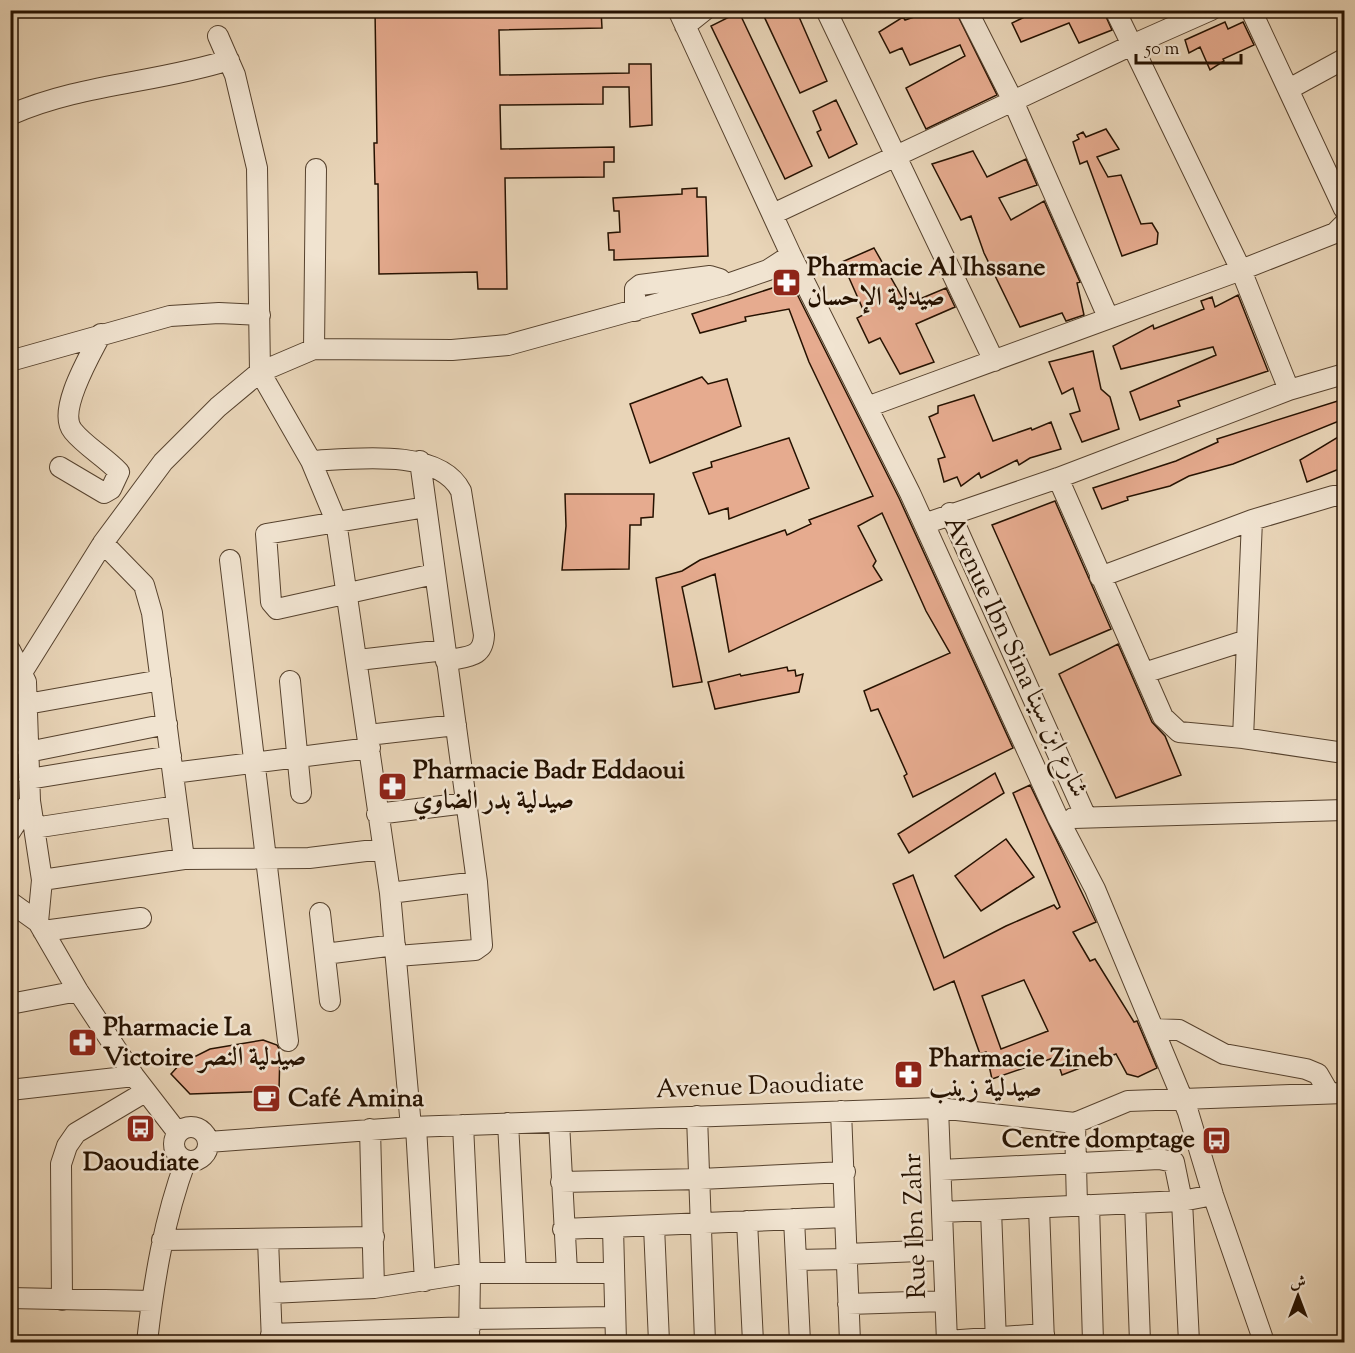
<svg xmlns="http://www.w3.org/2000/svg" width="1355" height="1353" font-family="'Sorts Mill Goudy',Amiri,serif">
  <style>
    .building { fill: #e6ab8f; stroke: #251100; stroke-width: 1.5; fill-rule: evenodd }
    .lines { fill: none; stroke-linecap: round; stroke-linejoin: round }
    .minor-casing { stroke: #56422e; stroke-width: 22 }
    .minor { stroke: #f1e4d1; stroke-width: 20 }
    .labels { text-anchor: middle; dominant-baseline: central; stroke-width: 5; stroke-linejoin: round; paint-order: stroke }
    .poi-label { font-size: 26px; font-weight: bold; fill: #251100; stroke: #f1e4d1; text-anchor: start }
    .street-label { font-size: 26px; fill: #251100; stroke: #f1e4d1 }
  </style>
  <rect width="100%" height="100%" fill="#e9d5b8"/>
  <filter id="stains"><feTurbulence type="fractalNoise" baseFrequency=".00333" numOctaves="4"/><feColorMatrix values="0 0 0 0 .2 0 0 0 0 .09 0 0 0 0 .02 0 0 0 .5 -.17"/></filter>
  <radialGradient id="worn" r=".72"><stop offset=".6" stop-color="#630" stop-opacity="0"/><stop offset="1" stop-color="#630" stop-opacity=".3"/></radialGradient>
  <path class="building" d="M375,10H601L602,28L499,30L500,75L629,73V64H651L652,125L630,127L629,87H603V104L500,105L501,149L614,147V162H604V177L505,178L507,289H478L477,272L379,274L378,184H375L374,143H377Z
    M761,10H796L827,81L800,93Z
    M925,10H955L997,95L926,129L906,88L965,56L960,45L910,65L902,48L890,53L879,32L903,17L905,20L926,13Z
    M1039,10H1103L1112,30L1079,43L1069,23L1021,42L1012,23Z
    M739,12L812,166L785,179L711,26Z
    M1225,22L1228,29L1243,22L1254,45L1223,59L1224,61L1210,70L1200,47L1189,53L1185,40Z
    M836,100L857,144L829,158L817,132L821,130L813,111Z
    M1106,129L1119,149L1097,157L1108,177L1121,175L1141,224L1152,223L1158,233L1157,244L1122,256L1087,161L1080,164L1073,142L1079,139L1077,135L1083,132L1086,137Z
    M973,151L987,177L1026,159L1037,185L999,198L1011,220L1044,201L1080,282L1077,283L1084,315L1066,321L1062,313L1020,327L984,253L971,216L961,220L932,164Z
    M697,188V197H706L708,256L614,260V250H609L608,233L620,232L619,211H614L613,198L682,194V189Z
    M874,248L902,297L911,293L915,301L946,288L955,307L916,324L934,362L900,374L880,338L869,343L857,318L865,314L842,262Z
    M791,282L899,498L1013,748L913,797L904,776L907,774L878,709L871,711L864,691L950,653L926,611L882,513L858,526L876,561L873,566L882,580L729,652L715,574L682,587L702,682L673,687L656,578L682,571L700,560L785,530L787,535L811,524L809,520L873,496L809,362L789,309L745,317L746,321L700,333L692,314Z
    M1238,295L1268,371L1178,401L1180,406L1140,420L1130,392L1216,355L1213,347L1121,369L1113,346L1153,325L1154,329L1204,309L1201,301L1212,297L1215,307Z
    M1093,351L1101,389L1110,397L1119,429L1082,442L1070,414L1080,411L1073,388L1062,394L1049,362Z
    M702,377L708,384L727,379L741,426L650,463L630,404Z
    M974,395L993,441L1031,428L1032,430L1051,422L1061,449L1030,458L1019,465L1017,460L981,478L979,473L961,486L957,477L944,482L938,459L945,457L929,417L938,413V406Z
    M1344,399V419L1233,464L1189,476L1170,486L1127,497L1128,500L1102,509L1093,488L1176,461L1218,442L1217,439Z
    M1343,434L1344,467L1307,482L1300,460Z
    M789,438L809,488L729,519L728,508L709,514L693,473L712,467L711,462Z
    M565,494H654L653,517L641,518V525H630L629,569L562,570L566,526Z
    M1055,501L1111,629L1050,655L992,525Z
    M1118,644L1152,722L1165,736L1181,775L1116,798L1059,674Z
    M787,667L788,671L795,670L796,676L803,674L799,692L715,709L708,682L740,674L741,676Z
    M995,773L1004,793L909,853L898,834Z
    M1030,785L1096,922L1073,932L1090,961L1095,959L1134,1022L1137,1021L1157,1068L1138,1077L1127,1074L1116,1054L1062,1075L1056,1057L992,1079L986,1052L980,1054L954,981L934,990L893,884L913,875L944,958L1006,926L1054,905L1057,909L1060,907L1013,793ZM1024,980L1048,1031L1001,1049L982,996Z
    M1006,839L1034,877L981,911L955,876Z
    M263,1040L277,1045L280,1050L279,1091L190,1094L171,1074L180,1064L210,1049Z"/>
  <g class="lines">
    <defs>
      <path id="minor" d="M678,10L791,255L910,493L1058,818L1095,889L1188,1112L1213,1195L1264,1342
        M826,10L994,361
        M967,10L1013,101L1108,317
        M1115,10L1241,270L1289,390
        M1251,10L1344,209
        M685,26L705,10
        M218,36L235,75L257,168L260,372L311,461L336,521L390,893L411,1127
        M1289,89L1344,59
        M10,115C79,84 157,83 229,60
        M773,214L1132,45L1211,10
        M635,311V289L640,285L710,276L720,279L725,285
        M314,349L316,169
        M10,361L170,316L219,313L260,315
        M867,407L1241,270L1335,233L1344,224
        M311,461C352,459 439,447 461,491L484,635C483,659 466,656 446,661
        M60,467L104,493L111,489L119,472C105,457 85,446 73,431C56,411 91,354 101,334
        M1058,478L1163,717L1179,732L1243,738L1344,753
        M426,507L266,534L271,602L277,609L434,574
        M950,513L1086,817
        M924,524L1058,478L1289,390L1344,374
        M103,543L144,585L152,613L184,859
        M230,560L288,1041
        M1100,577L1252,520L1333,496H1344
        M10,650L26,682L30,801L42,880L38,922
        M358,660L445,650
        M23,671L103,543L163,462L218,407L260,372L314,349L452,350L508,345L725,285L768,270L791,255
        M1144,673L1247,640
        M290,681L301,793
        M27,704L161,680
        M368,735L456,725
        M1243,738L1252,520
        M28,752L167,724
        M173,773L370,748
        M29,779L171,756
        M377,814L466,803
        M1073,818L1344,810
        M34,828L177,806
        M10,832L30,801
        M42,880L184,859L309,858L382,849
        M390,893L477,882
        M10,902L38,922L78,991L134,1076L178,1133
        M320,913L330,1001
        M43,931L141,918
        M325,954L395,945
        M397,956L475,950L482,945L477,882L420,461
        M10,1004L78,991
        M1154,1029L1179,1030L1224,1054L1306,1069L1318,1074L1329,1093
        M10,1090L134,1076
        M938,1108L947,1342
        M841,1111L850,1342
        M697,1116L705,1342
        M559,1122L567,1272
        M508,1123L516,1273
        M1075,1123L1077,1206
        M463,1125L470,1273L469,1342
        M416,1127L425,1281
        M174 1144a17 17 0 1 1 34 0a17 17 0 1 1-34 0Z
        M370,1129L374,1288
        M208,1142L411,1127L938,1108L1075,1123L1128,1101L1344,1093
        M941,1170L1159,1159L1174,1162L1182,1201L1189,1342
        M561,1182L700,1179L845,1172
        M1135,1203L1140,1342
        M1089,1205L1093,1342
        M1039,1208L1044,1342
        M991,1210L996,1342
        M942,1212L1182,1201L1213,1195
        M794,1219L800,1342
        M747,1221L753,1342
        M654,1226L659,1342
        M613,1228L616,1342
        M563,1229L845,1217
        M268,1239L272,1342
        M162,1240L374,1237
        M847,1254L943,1250
        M796,1260L847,1259
        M271,1293L374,1288L470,1273H613
        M10,1298L152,1301
        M62,1300L61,1164L67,1146L76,1133L145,1092
        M848,1304L945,1301
        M470,1319L614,1317
        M271,1334L470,1327
        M947,1341L1044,1334
        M147,1342C154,1280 164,1219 186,1160"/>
    </defs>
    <use href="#minor" class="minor-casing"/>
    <use href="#minor" class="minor"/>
  </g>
  <defs>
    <symbol id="pharmacy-square" viewBox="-11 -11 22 22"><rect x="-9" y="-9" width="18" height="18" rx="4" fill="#8f2418" stroke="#f1e4d1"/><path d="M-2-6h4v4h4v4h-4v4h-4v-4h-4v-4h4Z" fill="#fff"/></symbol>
    <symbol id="cafe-square" viewBox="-11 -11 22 22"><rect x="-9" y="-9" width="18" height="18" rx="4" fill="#8f2418" stroke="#f1e4d1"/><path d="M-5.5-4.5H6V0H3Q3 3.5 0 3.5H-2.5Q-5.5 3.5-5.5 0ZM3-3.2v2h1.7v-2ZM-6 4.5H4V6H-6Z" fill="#fff"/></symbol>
    <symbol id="bus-square" viewBox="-11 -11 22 22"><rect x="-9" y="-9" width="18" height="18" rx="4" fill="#8f2418" stroke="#f1e4d1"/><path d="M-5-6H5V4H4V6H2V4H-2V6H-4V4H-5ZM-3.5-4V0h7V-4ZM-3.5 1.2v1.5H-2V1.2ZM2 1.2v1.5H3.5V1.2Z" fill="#fff"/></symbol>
  </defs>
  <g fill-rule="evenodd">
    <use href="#pharmacy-square" x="770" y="266" width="33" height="33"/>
    <use href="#pharmacy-square" x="376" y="770" width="33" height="33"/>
    <use href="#pharmacy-square" x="66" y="1026" width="33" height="33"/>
    <use href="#pharmacy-square" x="892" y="1058" width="33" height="33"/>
    <use href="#cafe-square" x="250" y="1082" width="33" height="33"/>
    <use href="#bus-square" x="124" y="1112" width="33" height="33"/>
    <use href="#bus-square" x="1200" y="1124" width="33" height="33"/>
  </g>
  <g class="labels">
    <g class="poi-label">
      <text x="807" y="268">Pharmacie Al Ihssane<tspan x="807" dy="30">صيدلية الإحسان</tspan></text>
      <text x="413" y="771">Pharmacie Badr Eddaoui<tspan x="413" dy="30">صيدلية بدر الضاوي</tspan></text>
      <text x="103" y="1028">Pharmacie La<tspan x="103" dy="30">Victoire صيدلية النصر</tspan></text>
      <text x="929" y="1059">Pharmacie Zineb<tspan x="929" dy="30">صيدلية زينب</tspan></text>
      <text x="288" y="1099">Café Amina</text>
      <text x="1195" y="1140" text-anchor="end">Centre domptage</text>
      <text x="141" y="1163" text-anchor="middle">Daoudiate</text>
    </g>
    <g class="street-label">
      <text transform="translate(1015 657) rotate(65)">Avenue Ibn Sina شارع ابن سينا</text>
      <text transform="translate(760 1087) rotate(-2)">Avenue Daoudiate</text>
      <text transform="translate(916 1226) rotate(-92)">Rue Ibn Zahr</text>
    </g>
  </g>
  <rect width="1355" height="1353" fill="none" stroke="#e9d5b8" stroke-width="36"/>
  <rect x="12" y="12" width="1331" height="1329" fill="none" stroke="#251100" stroke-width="3"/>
  <rect x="18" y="18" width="1319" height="1317" fill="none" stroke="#251100" stroke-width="1.5"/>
  <g transform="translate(1298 1296)" stroke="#f1e4d1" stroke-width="4.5" paint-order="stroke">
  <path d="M0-4.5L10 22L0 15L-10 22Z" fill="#251100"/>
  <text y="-9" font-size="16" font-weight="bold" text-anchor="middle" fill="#251100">ش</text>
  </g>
  <path d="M1136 54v9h105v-9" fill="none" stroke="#251100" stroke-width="3"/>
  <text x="1145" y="54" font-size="18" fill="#251100" stroke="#f1e4d1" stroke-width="4.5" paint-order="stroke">50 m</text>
  <rect width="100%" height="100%" filter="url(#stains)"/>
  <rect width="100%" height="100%" fill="url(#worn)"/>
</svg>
